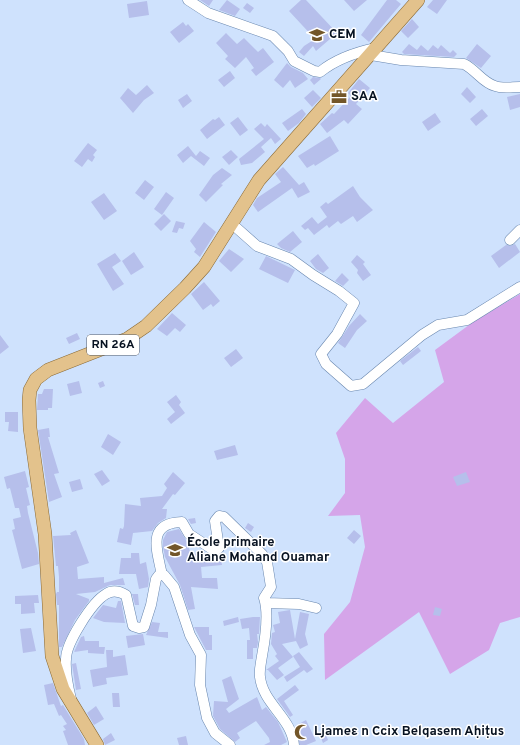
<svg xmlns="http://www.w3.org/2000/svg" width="520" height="745" font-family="Overpass,sans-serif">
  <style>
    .green { fill: #d5a5e9 }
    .building { fill: #b6bfeb }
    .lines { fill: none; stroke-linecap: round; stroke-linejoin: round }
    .minor-casing { stroke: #6886ae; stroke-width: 11 }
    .major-casing { stroke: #8a6a35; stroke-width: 14 }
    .minor { stroke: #fff; stroke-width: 10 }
    .major { stroke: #e3c28c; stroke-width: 13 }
    .labels { text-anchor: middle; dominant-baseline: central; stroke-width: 3; stroke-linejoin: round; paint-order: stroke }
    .shield { fill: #fff; stroke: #515964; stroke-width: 1 }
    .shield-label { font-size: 12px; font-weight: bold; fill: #071221 }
    .poi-label { font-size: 13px; font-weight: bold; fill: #071221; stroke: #fff; text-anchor: start }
  </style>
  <rect width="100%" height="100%" fill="#cfe2fd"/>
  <path class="green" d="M520,294V617L500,623L489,650L450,674L419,612L325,680L324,634L350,602L365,547L360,515L328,516L345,493V459L336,433L365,398L393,423L444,382L435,350L473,322Z"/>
  <path class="building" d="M200,0H213L209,6Z
    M227,0L240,9L235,16L219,10Z
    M301,0H306L337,33L316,51L313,46L304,56L299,52L304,46L315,39L289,11Z
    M344,0H367L354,11Z
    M387,0H396L401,4L369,42L361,35Z
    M433,0H447L437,14L427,7Z
    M147,1L149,15L129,18L127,4Z
    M247,3L254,8L250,13L243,8Z
    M412,19L419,27L408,38L401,31Z
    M183,22L186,26L188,24L194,31L179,43L170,32Z
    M226,33L237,44L244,38L258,52L263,48L274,62L256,76L251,70L254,68L246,57L235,68L225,59L228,56L216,43Z
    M409,44L417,50L421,45L428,51L433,45L438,49L441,45L450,53L453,50L457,54L454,57L404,54L402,52Z
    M477,44L491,56L481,68L466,58Z
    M287,63L291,67L303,73L308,79L295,88L290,80L283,88L274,80Z
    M230,71L235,78L224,87L218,80Z
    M313,77L320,78L321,79L314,85L310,80Z
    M359,79L370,88L356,104L362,109L348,124L344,120L327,133L320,124L332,113L334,114L351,96L348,93Z
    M147,85L154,93L144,100L133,113L120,98L128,88L136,95Z
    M467,87L476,97L470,103L461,94Z
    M313,90L321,98L312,107L304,98Z
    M187,94L192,101L183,108L178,100Z
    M520,94V107L510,110L507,97Z
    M302,109L306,114L299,123L288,131L282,123Z
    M482,109L488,116L476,126L470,119Z
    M435,113L441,122L428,131L422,122Z
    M219,117L225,125L207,139L200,130L213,119L215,120Z
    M238,117L248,130L240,136L230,123Z
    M261,123L265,127L267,124L281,139L275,144L271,138L261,147L265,152L252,163L241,165L239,159L264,139L254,129Z
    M330,136L339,151L315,166L314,164L307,168L298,156Z
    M88,143L97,150L93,155L95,157L92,162L88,159L82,167L74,161Z
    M188,146L196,156L200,151L210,158L204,166L191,156L183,163L177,155Z
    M231,150L238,157L229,165L222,157Z
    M283,167L299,185L304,182L310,192L298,198L292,188L258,212L253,205L257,198L281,182L275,174Z
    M222,168L232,175L221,184L223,185L206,202L199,195L213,175Z
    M145,180L154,187L144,200L135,193Z
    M353,186L360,197L373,210L357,222L353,216L341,224L338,221L329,228L327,225L314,235L308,228L305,230L301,226L312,217L318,224L327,217L320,207L326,202L328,204Z
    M166,192L174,198L162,215L154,209Z
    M104,193L117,211L104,220L91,202Z
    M164,214L171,221L161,231L154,224Z
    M176,221L185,223L183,229L179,228L177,233L172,232Z
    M204,222L216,232L200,257L194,252L196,249L190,241Z
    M293,231L302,242L290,252L281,248L277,244Z
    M515,244L520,252L499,268L491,256L506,245L511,246Z
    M229,249L244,259L231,272L219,261Z
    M134,252L144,267L131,275L122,261Z
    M115,253L121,261L112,267L124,284L113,291L97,264Z
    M318,254L329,268L323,273L316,269L310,261Z
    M357,255L365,262L363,264L371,275L363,281L357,273L358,270L351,262Z
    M266,256L295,270L288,283L259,269Z
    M342,273L349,280L343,286L335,281Z
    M204,282L220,301L213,307L211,304L203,310L191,294Z
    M172,313L186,325L180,332L175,328L167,336L157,329Z
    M360,314L367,321L357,330L345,348L338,343L349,326Z
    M77,333L80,339L69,344L66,338Z
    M0,335L9,347L0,354Z
    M418,347L421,351L403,365L400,361Z
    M236,349L243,358L231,367L224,358Z
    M79,381L82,393L70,396L67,384Z
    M103,381L105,386L100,388L98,383Z
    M44,389H53L52,408H48V410H37L38,394H42Z
    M176,395L181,402L179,405L185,413L171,424L167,419L175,412L167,402Z
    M5,412H18V432L8,431L9,422H5Z
    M49,428L50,437H48L59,473L54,474L62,497L49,502L38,430Z
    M108,434L121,442L113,455L101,447Z
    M235,445L238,455L217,460L214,451Z
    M102,470L110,481L102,486L94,474Z
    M25,471L29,487L26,488L30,505L27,506L28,513L38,553L39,564L22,569L12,530L15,529L13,519L21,517L19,508H15L10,488L7,489L4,477Z
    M173,472L185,483L175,495L173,494L162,509H167L166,518L158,523L152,531L133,533L131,545L117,542L120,528L123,529L124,526L125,504L141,506L140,498L162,496L167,488L164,484Z
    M466,472L470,482L457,486L453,477Z
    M80,479L83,489L72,492L69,482Z
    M195,518L196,523L191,524L188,519Z
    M248,523L254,527L251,532L245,528Z
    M179,529L186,540L191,554L205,553V560L221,559L222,565L201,567L202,578H217L218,589L191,587L195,609L188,610L180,585L165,557L163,547V540L167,532Z
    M76,530L89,563L77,567L78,579L104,577V583L123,578L125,585H110L95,592L76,594L89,599V601L75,620L62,647H59V605H57L56,594L57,592H59V577L58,566H56L53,536L71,535L70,533Z
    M354,530L361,536L354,544L347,538Z
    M131,553H139L140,564L146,562L149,579L148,587L139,589L136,574H119L121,558H131Z
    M132,594H138L139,605H135Z
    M38,595L39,603H34L35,613L21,614V604H15V596Z
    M118,601H121L125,623L104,622L93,618L103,605L116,608Z
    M435,607L442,609L440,616L433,615Z
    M290,610L295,639L300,612L309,614L305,634L308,645L300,649L296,641L282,644L293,657L278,668L284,675L277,680L268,670H266L279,661L275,656L277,654L271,644L272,633L275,632L273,625L280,623L278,612Z
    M238,617L239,622L224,626L223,621Z
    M253,617H260L259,634H257L258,642L257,648H253V659H247V640H250L249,628L242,629L240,619Z
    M152,622L160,623L158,632H168V638L146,635Z
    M194,627H209V635H212V650H206Z
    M31,628L36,651L23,653L20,629Z
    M143,634L145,645L128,648L126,636Z
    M84,636L85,641H99V647H105L104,654L88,653V650L74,652L81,637Z
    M106,650H113V657L125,655L128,675L106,678L107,684L93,687L90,670L107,667Z
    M299,652L313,669L307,673L304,670L287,682L284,677L300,667L293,656Z
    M76,663L81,689L76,690L72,664Z
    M231,676L239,699L226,709L229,713L257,697L262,710L266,707L278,722L287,742L281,745H264L270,742L269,738L256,721L237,733L240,738L235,742L220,729L213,716L214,701L228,702L222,680Z
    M53,683L61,706L63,705L84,739L85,745H68L63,731L66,730L63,726L67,724L61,715L59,716L54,704L48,705L44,685Z
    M295,685L299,690L284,701L293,715L290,717L277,699Z
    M112,693H119L120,707H113Z
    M96,706L104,719L94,725L87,713Z
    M306,720L316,741L306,745H300L295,726Z
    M111,733L115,740L105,745L103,739Z
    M325,733L328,740L323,743L320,736Z
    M186,736L188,745H179L177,738Z"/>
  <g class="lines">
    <defs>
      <path id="minor" d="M188,0L208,13L273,36L288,51L294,61L314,71L320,72C336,59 357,52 376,48
        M371,55L401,60L464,64C476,70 483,83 495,86C502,89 512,87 520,87
        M231,223L257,246L291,259L313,275L339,291L354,303L337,334L321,354L326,364L351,386L363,384L422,335L438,325L467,320L520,287
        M510,240L520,230
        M162,575C157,550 146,523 182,522L189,534L215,551L219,548L215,521L219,516L224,517L262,554L267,562L271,587L264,598C269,613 265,640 262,656C261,663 259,670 260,677C263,704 292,718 294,745
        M266,603L299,604L316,608
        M71,699C68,687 65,671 66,659C66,643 92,602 106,594C112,590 119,591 126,595L133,626L139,628L144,627L151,605L156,579L159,575H164L174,587L190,635L201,655L200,685L207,718L215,733L230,745"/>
      <path id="major" d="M97,745L63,689L52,656L45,534L30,428L29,400L30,390L36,379L48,370L127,339L146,326L185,288L204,267L259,180L418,0"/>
    </defs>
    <use href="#minor" class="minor-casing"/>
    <use href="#major" class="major-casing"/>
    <use href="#minor" class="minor"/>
    <use href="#major" class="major"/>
  </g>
  <defs>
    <symbol id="school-bare" viewBox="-9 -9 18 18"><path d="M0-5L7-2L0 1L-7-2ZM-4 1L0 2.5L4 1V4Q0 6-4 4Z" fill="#735629" stroke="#fff" stroke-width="2.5" paint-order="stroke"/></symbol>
    <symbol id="office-bare" viewBox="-9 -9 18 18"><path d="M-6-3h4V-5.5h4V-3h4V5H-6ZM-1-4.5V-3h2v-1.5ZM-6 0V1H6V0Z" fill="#735629" stroke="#fff" stroke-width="2.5" paint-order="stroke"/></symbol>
    <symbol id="mosque-bare" viewBox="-9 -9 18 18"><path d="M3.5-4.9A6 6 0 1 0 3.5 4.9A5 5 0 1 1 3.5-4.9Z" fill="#735629" stroke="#fff" stroke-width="2.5" paint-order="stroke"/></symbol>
  </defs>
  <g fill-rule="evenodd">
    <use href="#school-bare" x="306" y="24" width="22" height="22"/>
    <use href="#office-bare" x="328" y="86" width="22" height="22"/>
    <use href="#school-bare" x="164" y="539" width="22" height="22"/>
    <use href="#mosque-bare" x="291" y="721" width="22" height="22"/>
  </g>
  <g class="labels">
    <rect class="shield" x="87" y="335" width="52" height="20" rx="3"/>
    <g class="shield-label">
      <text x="113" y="345">RN 26A</text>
    </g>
    <g class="poi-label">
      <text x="329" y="35">CEM</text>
      <text x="351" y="97">SAA</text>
      <text x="187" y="543">École primaire<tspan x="187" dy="15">Aliane Mohand Ouamar</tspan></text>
      <text x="314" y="732">Ljameɛ n Ccix Belqasem Aḥiṭus</text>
    </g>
  </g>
</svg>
